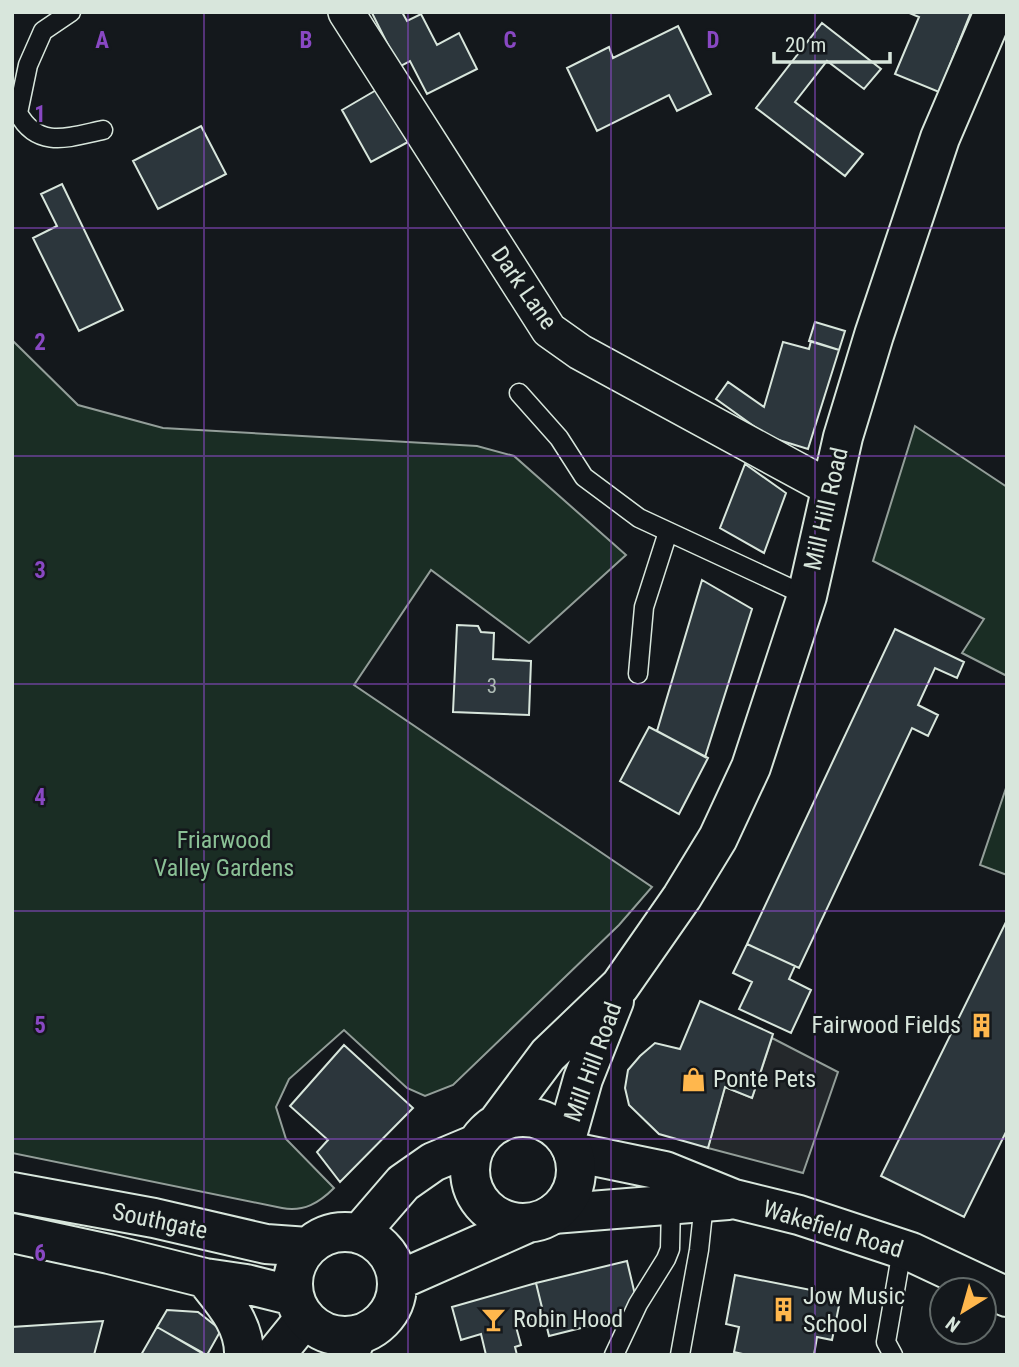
<svg xmlns="http://www.w3.org/2000/svg" width="1019" height="1367" font-family="'Roboto Condensed',sans-serif">
  <style>
    .green { fill: #1a2d24; stroke: #939e99; stroke-width: 2 }
    .parking { fill: #24282b; stroke: #939e99; stroke-width: 2 }
    .building { fill: #2c363c; stroke: #d8e6dc; stroke-width: 2 }
    .lines { fill: none; stroke-linecap: round; stroke-linejoin: round }
    .service-casing { stroke: #d8e6dc; stroke-width: 21 }
    .minor-casing { stroke: #d8e6dc; stroke-width: 38 }
    .primary-casing { stroke: #d8e6dc; stroke-width: 42 }
    .trunk-casing { stroke: #d8e6dc; stroke-width: 42 }
    .service { stroke: #14181c; stroke-width: 18 }
    .minor { stroke: #14181c; stroke-width: 35 }
    .primary { stroke: #14181c; stroke-width: 38 }
    .trunk { stroke: #14181c; stroke-width: 38 }
    .grid { fill: none; stroke: #8948c3; stroke-width: 2; stroke-opacity: 0.55 }
    .labels { text-anchor: middle; dominant-baseline: central; stroke-width: 5; stroke-linejoin: round; paint-order: stroke }
    .number-label { font-size: 21px; fill: #adbab4 }
    .street-label { font-size: 24px; fill: #d8e6dc; stroke: #14181c }
    .park-label { font-size: 24px; fill: #8ac095; stroke: #14181c }
    .poi-label { font-size: 24px; fill: #d8e6dc; stroke: #14181c; text-anchor: start }
    .grid-label { font-size: 23px; text-anchor: middle; font-weight: bold; fill: #8948c3; stroke: #14181c; stroke-width: 5; stroke-linejoin: round; paint-order: stroke }
  </style>
  <rect width="100%" height="100%" fill="#14181c"/>
  <path class="green" d="M12,340L78,405L163,428L477,446L514,456L626,555L529,643L431,570L354,685L652,887L619,925L453,1085L425,1096L407,1088L344,1030L289,1079L276,1107L286,1139L334,1188C319,1203 304,1212 282,1208L12,1153Z
    M915,426L1007,487V676L962,653L984,619L873,561Z
    M1007,785V875L980,865Z"/>
  <path class="parking" d="M772,1038L838,1072L803,1173L708,1148L725,1087L752,1098Z"/>
  <path class="building" d="M374,12H402L407,21L421,14L437,45L459,33L477,69L427,94L410,61L399,67L372,13Z
    M907,12H971L939,92L895,74L919,17Z
    M822,23L881,69L864,89L827,61L795,102L863,154L845,176L756,108Z
    M678,26L711,94L677,111L669,95L597,131L567,68L609,47L613,58Z
    M378,89L408,142L371,162L342,110Z
    M201,126L226,174L158,209L133,161Z
    M62,184L123,310L79,331L33,238L57,226L41,194Z
    M815,322L845,331L839,350L809,341Z
    M811,341L839,350L808,449L769,437L716,399L728,382L764,407L783,342L809,349Z
    M745,464L786,493L764,553L720,528Z
    M702,580L752,609L705,757L657,731Z
    M457,625L478,626L481,632L494,633L493,659L531,661L529,715L453,712Z
    M895,629L964,662L957,678L935,668L918,705L938,715L928,736L912,728L799,968L747,944Z
    M649,727L708,758L679,814L620,781Z
    M1007,920V1130L964,1217L881,1176Z
    M747,944L795,966L789,979L811,990L791,1033L739,1009L752,982L733,973Z
    M700,1001L773,1034L752,1098L725,1087L708,1148L659,1134L629,1105L625,1088L628,1070L640,1056L655,1043L680,1049Z
    M344,1045L413,1108L340,1182L317,1152L328,1140L290,1106Z
    M627,1261L636,1299L621,1318L549,1336L536,1283Z
    M735,1275L841,1296L832,1340L817,1337L814,1355H747L734,1352L739,1327L726,1324Z
    M536,1283L544,1316L515,1323L521,1345L515,1347L517,1355H486L481,1334L461,1340L452,1307Z
    M167,1310L198,1312L221,1330L207,1355L157,1327Z
    M103,1321L94,1355H12V1327Z
    M157,1327L205,1355H141Z"/>
  <g class="lines">
    <defs>
      <path id="service" d="M71,12L43,31L28,65L18,113C38,150 70,137 103,130
        M519,393L559,438L584,477L639,518L807,596
        M638,674L644,607L668,532
        M614,1355L638,1304L666,1259L670,1249L671,1205
        M680,1355L699,1250L704,1203
        M893,1355L886,1342L902,1250"/>
      <path id="minor" d="M346,12L549,330L580,352L830,488"/>
      <path id="primary" d="M573,1152L665,1171L734,1199L799,1215L911,1252L1007,1297
        M553,1214L728,1200
        M275,1355L305,1318
        M349,1355L357,1335"/>
      <path id="trunk" d="M470 1170a53 53 0 1 1 106 0a53 53 0 1 1-106 0Z
        M498,1122L548,1055L620,986L682,897L718,838L751,767L807,596L843,437L874,335L940,138L994,12
        M566,1139L583,1079L614,1001
        M12,1192L154,1218L266,1244L308,1247
        M293 1284a52 52 0 1 1 104 0a52 52 0 1 1-104 0Z
        M12,1233L109,1254L205,1278L246,1284L294,1296
        M359,1234L403,1183L433,1162L476,1144
        M205,1278C223,1301 245,1324 244,1355
        M397,1281L528,1223"/>
    </defs>
    <use href="#service" class="service-casing"/>
    <use href="#minor" class="minor-casing"/>
    <use href="#primary" class="primary-casing"/>
    <use href="#trunk" class="trunk-casing"/>
    <use href="#service" class="service"/>
    <use href="#minor" class="minor"/>
    <use href="#primary" class="primary"/>
    <use href="#trunk" class="trunk"/>
  </g>
  <path class="grid" d="M204,12V1355M408,12V1355M611,12V1355M815,12V1355M12,228H1007M12,456H1007M12,684H1007M12,911H1007M12,1139H1007"/>
  <defs>
    <symbol id="building-bare" viewBox="-9 -9 18 18"><path d="M-4-6H4V6H1V3H-1V6H-4ZM-2.5-4.3h1.7v1.8h-1.7ZM.8-4.3h1.7v1.8H.8ZM-2.5-1h1.7V.8h-1.7ZM.8-1h1.7V.8H.8Z" fill="#ffb74d" stroke="#14181c" stroke-width="2.5" paint-order="stroke"/></symbol>
    <symbol id="shop-bare" viewBox="-9 -9 18 18"><path d="M-5-2.5h2.3a2.7 3.5 0 0 1 5.4 0H5L5.5 6h-11ZM-1.5-2.5h3a1.5 2.3 0 0 0-3 0Z" fill="#ffb74d" stroke="#14181c" stroke-width="2.5" paint-order="stroke"/></symbol>
    <symbol id="bar-bare" viewBox="-9 -9 18 18"><path d="M-6-5H6L.8 .8V4.5H3.5V6h-7V4.5H-.8V.8Z" fill="#ffb74d" stroke="#14181c" stroke-width="2.5" paint-order="stroke"/></symbol>
  </defs>
  <g fill-rule="evenodd">
    <use href="#building-bare" x="964" y="1008" width="35" height="35"/>
    <use href="#shop-bare" x="676" y="1062" width="35" height="35"/>
    <use href="#building-bare" x="766" y="1292" width="35" height="35"/>
    <use href="#bar-bare" x="476" y="1302" width="35" height="35"/>
  </g>
  <g class="labels">
    <g class="number-label">
      <text x="492" y="686">3</text>
    </g>
    <g class="street-label">
      <text transform="translate(524 288) rotate(55)">Dark Lane</text>
      <text transform="translate(826 509) rotate(-77)">Mill Hill Road</text>
      <text transform="translate(593 1062) rotate(-70)">Mill Hill Road</text>
      <text transform="translate(160 1221) rotate(12)">Southgate</text>
      <text transform="translate(833 1229) rotate(17)">Wakefield Road</text>
    </g>
    <g class="park-label">
      <text x="224" y="840">Friarwood<tspan x="224" dy="28">Valley Gardens</tspan></text>
    </g>
    <g class="poi-label">
      <text x="961" y="1025" text-anchor="end">Fairwood Fields</text>
      <text x="713" y="1079">Ponte Pets</text>
      <text x="803" y="1296">Jow Music<tspan x="803" dy="28">School</tspan></text>
      <text x="513" y="1319">Robin Hood</text>
    </g>
  </g>
  <g class="grid-label">
    <text x="102" y="48">A</text>
    <text x="306" y="48">B</text>
    <text x="510" y="48">C</text>
    <text x="713" y="48">D</text>
    <text x="40" y="122">1</text>
    <text x="40" y="350">2</text>
    <text x="40" y="578">3</text>
    <text x="40" y="805">4</text>
    <text x="40" y="1033">5</text>
    <text x="40" y="1261">6</text>
  </g>
  <rect width="1019" height="1367" fill="none" stroke="#d8e6dc" stroke-width="28"/>
  <g transform="translate(963 1311) rotate(217)"><circle r="33" fill="#14181c" stroke="#626a69" stroke-width="2"/>
  <path d="M0-5L12 26L0 18L-12 26Z" fill="#ffb74d"/>
  <text y="-10" font-size="19" font-weight="bold" text-anchor="middle" fill="#d8e6dc">N</text>
  </g>
  <path d="M774 52v10h116v-10" fill="none" stroke="#d8e6dc" stroke-width="3.5"/>
  <text x="785" y="52" font-size="21" fill="#d8e6dc" stroke="#14181c" stroke-width="5" paint-order="stroke">20 m</text>
</svg>
